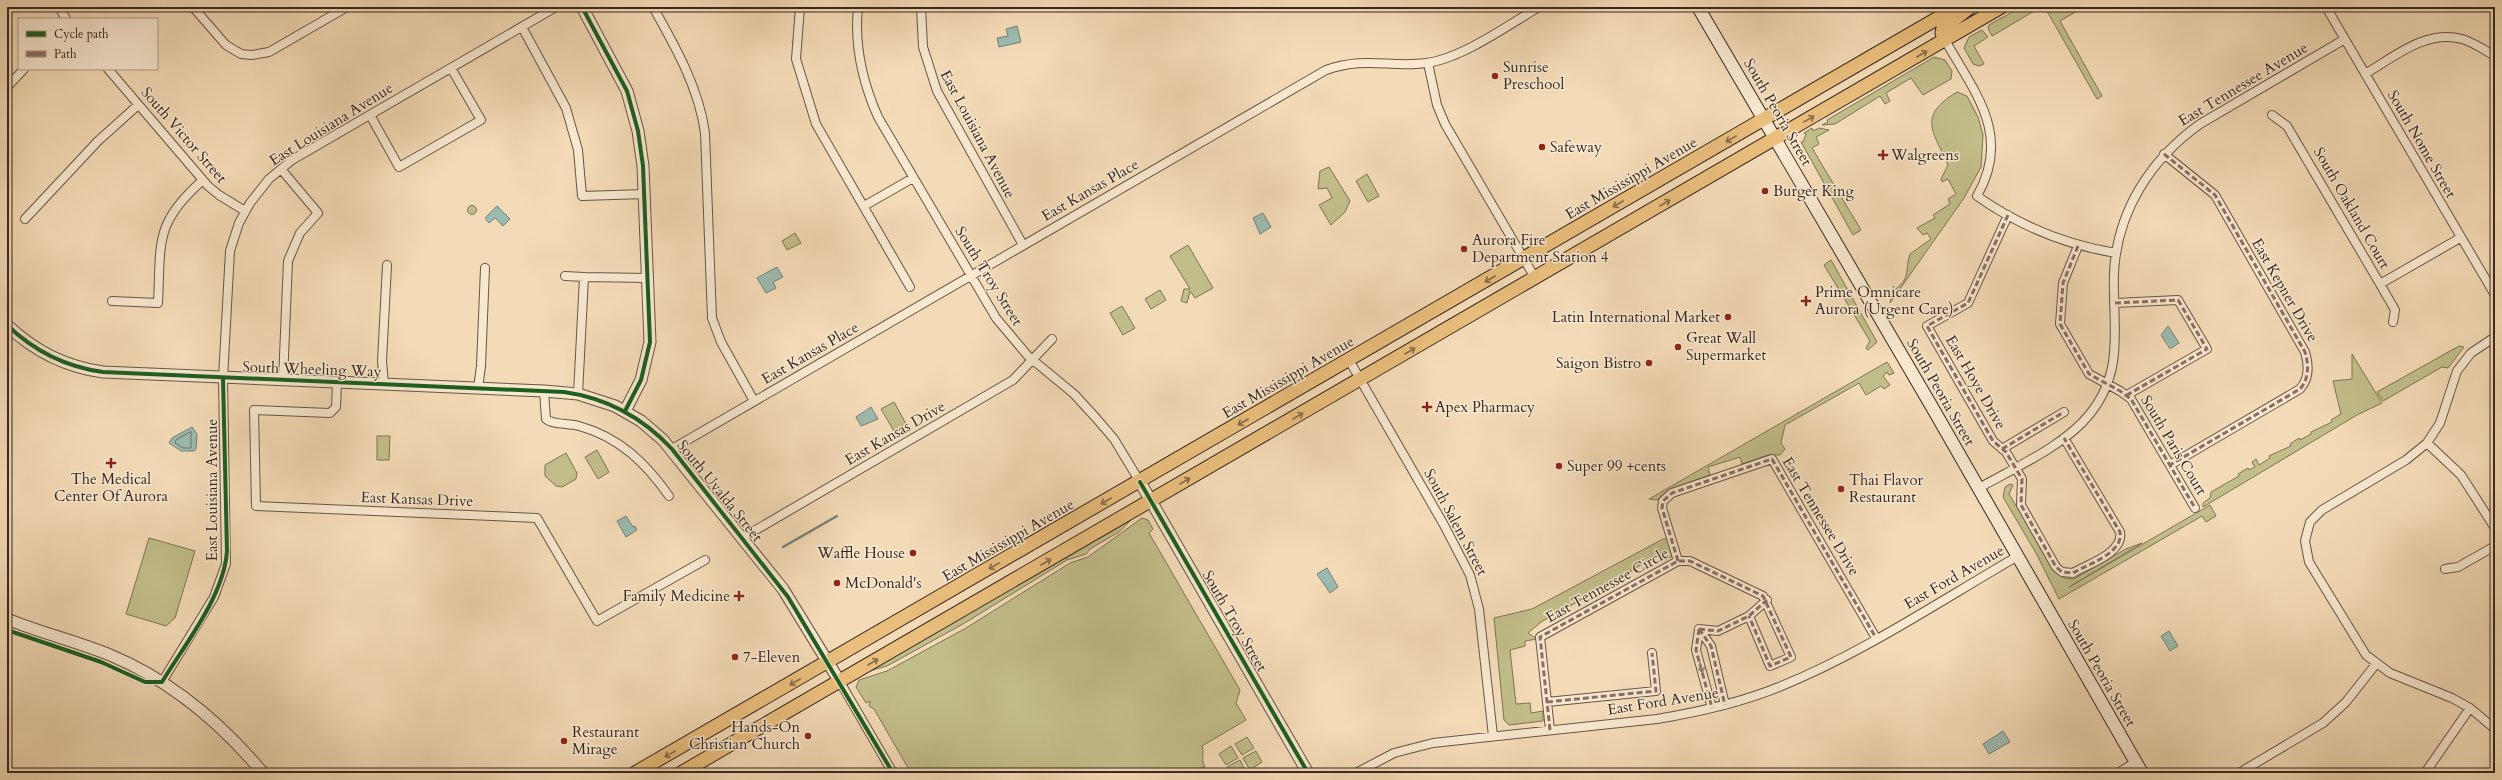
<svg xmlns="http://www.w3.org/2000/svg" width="2502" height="780" font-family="Cardo,serif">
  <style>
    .green { fill: #c2be8a; stroke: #7c7356 }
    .water { fill: #9cbbb0; stroke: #748077 }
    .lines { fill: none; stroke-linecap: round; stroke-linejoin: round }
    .shore { stroke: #6a7268; stroke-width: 1 }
    .stream { stroke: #748077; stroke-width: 2.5 }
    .minor-casing { stroke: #665546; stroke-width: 10 }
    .tertiary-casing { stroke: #665546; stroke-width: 13 }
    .secondary-casing { stroke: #372821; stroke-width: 14 }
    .primary-casing { stroke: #372821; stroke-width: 15 }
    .minor { stroke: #f8e8d0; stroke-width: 8 }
    .tertiary { stroke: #f8e8d0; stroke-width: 11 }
    .secondary { stroke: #f8e8d0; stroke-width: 12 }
    .primary { stroke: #eabe7c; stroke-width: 13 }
    .quiet { stroke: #8d6e63; stroke-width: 3; stroke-dasharray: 6 3; stroke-linecap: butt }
    .cycleway-casing { stroke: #f8e8d0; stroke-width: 6 }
    .cycleway { stroke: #1b5e20; stroke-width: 4 }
    .oneway { stroke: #886c4a }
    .oneway2 { stroke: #988878 }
    .poi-dot { fill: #8f2418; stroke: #f8e8d0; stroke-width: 1.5 }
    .labels { text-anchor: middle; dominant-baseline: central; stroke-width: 3; stroke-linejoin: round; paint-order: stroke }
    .poi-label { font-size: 15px; fill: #372821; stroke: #f8e8d0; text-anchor: start }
    .street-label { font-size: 15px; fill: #372821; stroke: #f8e8d0 }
  </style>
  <rect width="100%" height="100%" fill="#f4dbb7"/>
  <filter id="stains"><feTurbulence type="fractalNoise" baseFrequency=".005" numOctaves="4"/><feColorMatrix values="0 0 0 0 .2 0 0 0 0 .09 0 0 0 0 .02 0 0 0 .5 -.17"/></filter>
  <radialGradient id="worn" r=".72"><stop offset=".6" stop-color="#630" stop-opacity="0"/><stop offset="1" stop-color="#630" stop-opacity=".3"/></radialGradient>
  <path class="green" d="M2021,7H2041L1992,36L1988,28L1989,25Z
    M2053,7H2084L2060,21L2102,96L2097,99L2047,11Z
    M1982,30L1988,37L1974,46L1984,64L1979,66L1973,64L1964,48L1969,37Z
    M1934,57L1945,60L1952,71L1951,79L1923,95L1911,78L1886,93L1890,101L1885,104L1880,96L1835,124L1822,125L1828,122L1827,120Z
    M1957,92L1967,96L1978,117L1983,135L1981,167L1964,198L1890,303L1893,291C1912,278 1904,272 1910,254L1931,239L1927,233L1923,235L1917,228L1935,218L1933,215L1950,204L1948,199L1956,194L1948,179L1942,182L1941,179L1948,165C1933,131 1917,116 1957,92Z
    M1812,128L1813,131L1819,128L1829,130L1816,137L1819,144L1812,148L1861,230L1853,235L1801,142H1803L1806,134L1804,133Z
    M1329,167L1350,201L1345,212L1331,225L1319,205L1332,198L1327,188L1318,189L1320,171Z
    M1367,174L1379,196L1368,202L1356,181Z
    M467.5 210a4.5 4.5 0 1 1 9 0a4.5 4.5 0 1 1-9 0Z
    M795,233L801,243L787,250L782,241Z
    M1188,245L1213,288L1195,298L1190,291L1187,303L1181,301L1184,289H1190L1170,256Z
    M1831,260L1877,342L1868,350L1866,348L1870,341L1824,265Z
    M1160,290L1166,300L1151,309L1145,299Z
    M1122,306L1135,328L1123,335L1110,313Z
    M2459,346L2464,347L2448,368L2442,367L2383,401L2377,392Z
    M2352,354L2382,403L2357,415L2203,507V503L2210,498L2211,492L2239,476L2238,474L2248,468L2249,470L2255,467L2252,462L2256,459L2259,465L2270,458L2269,456L2291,446L2290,444L2299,438L2300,440L2311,434V432L2332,422L2331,420L2341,414L2333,381L2352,379Z
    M1887,362L1894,373L1889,375L1887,372L1883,376L1890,385L1884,389L1881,386L1866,395L1859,383L1785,425L1781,443L1785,449L1780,455H1768L1742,464L1740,457L1708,467L1710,475L1668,490L1657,500L1649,499Z
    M894,402L906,424L894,431L881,409Z
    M377,436H390L389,460H377Z
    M597,450L609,472L598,479L585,457Z
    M566,453L577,473L576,479L562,487L556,486L545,476V465Z
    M2010,484L2013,485L2009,494L2057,573L2064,578L2074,579L2126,549L2142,543L2069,587L2210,505L2216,516L2206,522L2202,516L2059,599L2036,553L2003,497L2005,487Z
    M1142,518L1148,520L1153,529L1149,533L1240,690L1236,703L1246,720L1202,746C1205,752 1200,759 1205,767L1179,773H911L874,709L869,706L870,701L866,703L856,687L859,680L887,671L966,628L1070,563L1088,557Z
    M1131,520L1119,532L1090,549L1086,554L1067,560L963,624L887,666L869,671L1065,558L1067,559V557Z
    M149,538L195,551L175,618L166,626L126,614Z
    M1663,539H1667L1674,555L1665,560L1663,555L1666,554L1664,550L1622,577L1541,622L1528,633L1537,639L1525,641V646L1510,650L1516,704L1530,703L1531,713L1543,711V721L1509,725L1504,720L1494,618L1532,609Z
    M1247,737L1254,748L1242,755L1235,744Z
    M1231,746L1238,758L1226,765L1219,754Z
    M1256,751L1262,762L1250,770L1243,758Z
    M1240,760L1246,772L1230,773L1227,767Z"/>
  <path class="water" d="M1017,26L1021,42L999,47L997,38L1008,36L1006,29Z
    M497,206L510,219L503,226L495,218L489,223L485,218Z
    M1263,213L1271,227L1260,234L1253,218Z
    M777,267L783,277L773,282L776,288L766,293L757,278Z
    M2168,326L2179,343L2170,349L2161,335Z
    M871,407L878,419L861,426L856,417Z
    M192,427L197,434L196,449L194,451H181L169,443L172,438Z
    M626,516L633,527L635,526L637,530L626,537L617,521Z
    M1327,568L1338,587L1330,593L1317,574Z
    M2169,631L2178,646L2170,651L2161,636Z
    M2003,731L2010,742L1989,754L1983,744Z"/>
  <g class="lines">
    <path class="shore" d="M191,432V448H183L175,443L176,440Z"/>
    <path class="stream" d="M783,547L837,516"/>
    <defs>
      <path id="minor" d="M59,7L66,19
        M193,7L226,45L241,54L252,55L269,52L347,7
        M653,7C675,46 699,88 705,133L712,318L721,342L754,401
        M800,7L796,59L816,124L910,287
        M858,7C854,46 862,81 878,117L996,318L1028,356L1074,394L1096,418L1114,439L1140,482
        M921,7L923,47L937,91L1023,245
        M2326,7L2495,295
        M522,27L566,108L578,150L582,196L645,194
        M1945,40C1975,93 2012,135 1977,196C2018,225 2067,245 2116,253
        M1428,63L1437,105L1445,124L1535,278
        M108,69L208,186L219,195L245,211
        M2365,74C2394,57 2426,29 2462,39C2473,42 2484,50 2495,56
        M7,87L24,69
        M370,115L399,167L481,120L451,68
        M2272,115L2287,126L2380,284L2395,310L2393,322
        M2164,154L2215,195L2305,352C2309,365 2309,379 2300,389L2170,465
        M281,169L318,213L300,233L288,261L283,380
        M864,206L913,178
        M2008,215L1968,303L1927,326L1993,441L2006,452L2022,479L2021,505L2056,567L2062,572L2073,573C2088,564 2124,553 2120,532L2064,438
        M25,219L98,141L138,105
        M2078,246L2063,283L2060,324L2089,374L2120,391L2131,399L2195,508
        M565,276L584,277
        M2380,284L2460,238
        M112,301L158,303C161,242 154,223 203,180
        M2115,303L2178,300L2207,349L2127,395
        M2495,337L2471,353L2457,371L2440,423L2427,443L2406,460L2322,510L2310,522L2305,541L2309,562L2366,655L2390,673L2452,698L2470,708L2495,729
        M1349,360L1444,525L1470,575L1479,609L1493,736
        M337,382L336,407L330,413L254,410L256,506L537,518L597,621L705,560
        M384,384L382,361L387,265
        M478,388L481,366L485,268
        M544,391L546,419C553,425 569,423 579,426C619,437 646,463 669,496
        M578,394L584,277L649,278
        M2427,443L2461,475L2495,528
        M672,449L1326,70C1366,56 1389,68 1426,63C1461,59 1508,25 1539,7
        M2002,449L2064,412
        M1979,488C2014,468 2064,446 2089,415C2126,370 2112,325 2114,273C2117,211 2151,159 2200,124L2345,39
        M742,538L1013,380L1052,339
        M1678,561L1662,508L1663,501L1672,493L1772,459L1876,638
        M2445,569L2458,567L2495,546
        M1699,629L1696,650L1712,708
        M1699,629L1711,646L1725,705
        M1699,629L1718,631L1749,616L1767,600
        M162,682L214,597L226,564L223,378L230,251L239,223L250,203L269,179L292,160L556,7
        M840,682L893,773
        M1547,702L1656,691L1652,653
        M1550,730L1540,637L1678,561H1690L1763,596L1791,657L1770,666L1749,616
        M1356,773L1394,753L1433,743L1657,719C1699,712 1740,703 1779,687C1863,653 1940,601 2018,556
        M2118,773L2136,762
        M2239,773L2323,723L2346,702L2376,664
        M2425,773L2470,708"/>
      <path id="tertiary" d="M582,7L627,91L638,131L643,166L650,342L641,380L625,411
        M7,325C33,350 66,367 103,372L544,391L578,394L615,406L641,421L663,440L783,589L840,682
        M1140,482L1308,773
        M7,619C41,633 76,641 110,655C170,680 222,724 263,773"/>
      <path id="secondary" d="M1698,7L1932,407L2142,773"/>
      <path id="primary" d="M1945,40L1942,33L1943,28L1970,7
        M635,773L1957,7
        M681,773L2001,7"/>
    </defs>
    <use href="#minor" class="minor-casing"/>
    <use href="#tertiary" class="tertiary-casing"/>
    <use href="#secondary" class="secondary-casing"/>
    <use href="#primary" class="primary-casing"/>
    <use href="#minor" class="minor"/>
    <use href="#tertiary" class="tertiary"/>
    <use href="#secondary" class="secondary"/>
    <use href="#primary" class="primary"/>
    <path class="quiet" d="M2164,154L2215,195L2305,352C2309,365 2309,379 2300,389L2170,465
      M2008,215L1968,303L1927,326L1993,441L2006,452L2022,479L2021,505L2056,567L2062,572L2073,573C2088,564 2124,553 2120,532L2064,438
      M2078,246L2063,283L2060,324L2089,374L2120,391L2131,399L2195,508
      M2115,303L2178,300L2207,349L2127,395
      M2002,449L2064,412
      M1678,561L1662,508L1663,501L1672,493L1772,459L1876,638
      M1699,629L1696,650L1712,708
      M1699,629L1711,646L1725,705
      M1699,629L1718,631L1749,616L1767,600
      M1547,702L1656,691L1652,653
      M1550,730L1540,637L1678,561H1690L1763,596L1791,657L1770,666L1749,616"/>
    <defs>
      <path id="cycleway" d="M582,7L627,91L638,131L643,166L650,342L641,380L625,411
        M7,325C33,350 66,367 103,372L564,392C607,398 642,417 672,449L788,597L893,773
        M1140,482L1308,773
        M7,630L101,662L145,682H162C185,644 224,596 227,551L223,378"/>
    </defs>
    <use href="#cycleway" class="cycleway-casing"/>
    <use href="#cycleway" class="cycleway"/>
  </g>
  <defs><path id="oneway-shaft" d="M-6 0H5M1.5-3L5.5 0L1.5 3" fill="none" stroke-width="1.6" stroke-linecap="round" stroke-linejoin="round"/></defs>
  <g class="oneway">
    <use href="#oneway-shaft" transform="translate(1922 54) rotate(-30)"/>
    <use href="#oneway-shaft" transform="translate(1809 119) rotate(-30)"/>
    <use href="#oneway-shaft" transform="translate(1731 139) rotate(150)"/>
    <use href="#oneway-shaft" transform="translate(1665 203) rotate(-30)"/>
    <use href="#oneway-shaft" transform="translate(1618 204) rotate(150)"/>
    <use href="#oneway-shaft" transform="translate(1490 279) rotate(150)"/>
    <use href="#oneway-shaft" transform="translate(1410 351) rotate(-30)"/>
    <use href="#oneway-shaft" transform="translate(1298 416) rotate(-30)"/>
    <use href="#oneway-shaft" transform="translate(1243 422) rotate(150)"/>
    <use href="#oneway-shaft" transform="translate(1185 481) rotate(-30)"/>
    <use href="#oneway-shaft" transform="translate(1106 501) rotate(150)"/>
    <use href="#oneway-shaft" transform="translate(1046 562) rotate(-30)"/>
    <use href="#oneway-shaft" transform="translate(994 566) rotate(150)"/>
    <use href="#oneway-shaft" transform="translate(873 662) rotate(-30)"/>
    <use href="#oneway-shaft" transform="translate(795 682) rotate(150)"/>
    <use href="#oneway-shaft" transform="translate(670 754) rotate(151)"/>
  </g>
  <use class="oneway2" href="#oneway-shaft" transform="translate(1701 667) rotate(75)"/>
  <g class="poi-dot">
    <circle cx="1495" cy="76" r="4"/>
    <circle cx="1542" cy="147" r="4"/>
    <path d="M1881 149h4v4h4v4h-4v4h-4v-4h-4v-4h4z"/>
    <circle cx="1765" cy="191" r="4"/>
    <circle cx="1464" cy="249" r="4"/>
    <path d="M1804 295h4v4h4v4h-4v4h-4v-4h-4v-4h4z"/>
    <circle cx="1728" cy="317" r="4"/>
    <circle cx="1678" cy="347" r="4"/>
    <circle cx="1649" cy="363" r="4"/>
    <path d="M1425 401h4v4h4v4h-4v4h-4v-4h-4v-4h4z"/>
    <path d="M109 457h4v4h4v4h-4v4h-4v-4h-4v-4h4z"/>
    <circle cx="1559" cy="466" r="4"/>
    <circle cx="1841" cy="489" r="4"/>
    <circle cx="913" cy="553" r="4"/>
    <circle cx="837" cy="583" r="4"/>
    <path d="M737 590h4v4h4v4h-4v4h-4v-4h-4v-4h4z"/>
    <circle cx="735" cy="657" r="4"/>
    <circle cx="808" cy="736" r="4"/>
    <circle cx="564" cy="741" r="4"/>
  </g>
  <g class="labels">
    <g class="poi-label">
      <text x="1503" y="67">Sunrise<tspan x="1503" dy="17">Preschool</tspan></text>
      <text x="1550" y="147">Safeway</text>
      <text x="1891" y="155">Walgreens</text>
      <text x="1773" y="191">Burger King</text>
      <text x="1472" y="240">Aurora Fire<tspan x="1472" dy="17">Department Station 4</tspan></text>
      <text x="1815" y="292">Prime Omnicare<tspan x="1815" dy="17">Aurora (Urgent Care)</tspan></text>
      <text x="1720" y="317" text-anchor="end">Latin International Market</text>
      <text x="1686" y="338">Great Wall<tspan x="1686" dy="17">Supermarket</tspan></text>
      <text x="1641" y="363" text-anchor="end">Saigon Bistro</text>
      <text x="1435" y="407">Apex Pharmacy</text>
      <text x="1567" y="466">Super 99 +cents</text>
      <text x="111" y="479" text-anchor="middle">The Medical<tspan x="111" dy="17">Center Of Aurora</tspan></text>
      <text x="1849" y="480">Thai Flavor<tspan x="1849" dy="17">Restaurant</tspan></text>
      <text x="905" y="553" text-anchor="end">Waffle House</text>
      <text x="845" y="583">McDonald's</text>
      <text x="730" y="596" text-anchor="end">Family Medicine</text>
      <text x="743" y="657">7-Eleven</text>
      <text x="800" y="727" text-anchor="end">Hands-On<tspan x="800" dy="17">Christian Church</tspan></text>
      <text x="572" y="732">Restaurant<tspan x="572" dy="17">Mirage</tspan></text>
    </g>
    <g class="street-label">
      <text transform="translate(2243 84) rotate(-31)">East Tennessee Avenue</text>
      <text transform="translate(1778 112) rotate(60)">South Peoria Street</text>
      <text transform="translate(331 124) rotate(-32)">East Louisiana Avenue</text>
      <text transform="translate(978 134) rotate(62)">East Louisiana Avenue</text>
      <text transform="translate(184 135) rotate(49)">South Victor Street</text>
      <text transform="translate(2422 144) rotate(60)">South Nome Street</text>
      <text transform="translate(1631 178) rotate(-30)">East Mississippi Avenue</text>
      <text transform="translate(1090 190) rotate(-30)">East Kansas Place</text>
      <text transform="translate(2352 208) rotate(60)">South Oakland Court</text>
      <text transform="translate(989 276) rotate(58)">South Troy Street</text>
      <text transform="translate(2285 290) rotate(60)">East Kepner Drive</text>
      <text transform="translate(810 353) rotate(-30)">East Kansas Place</text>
      <text transform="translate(312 369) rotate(2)">South Wheeling Way</text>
      <text transform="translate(1288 377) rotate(-30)">East Mississippi Avenue</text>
      <text transform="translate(1976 382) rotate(60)">East Hoye Drive</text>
      <text transform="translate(1941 392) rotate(60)">South Peoria Street</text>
      <text transform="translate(895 433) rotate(-30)">East Kansas Drive</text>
      <text transform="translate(2174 445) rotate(59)">South Paris Court</text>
      <text transform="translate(212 490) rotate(-90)">East Louisiana Avenue</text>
      <text transform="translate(720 491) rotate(51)">South Uvalda Street</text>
      <text transform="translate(417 499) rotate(2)">East Kansas Drive</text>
      <text transform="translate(1821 516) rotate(59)">East Tennessee Drive</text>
      <text transform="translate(1456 522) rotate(62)">South Salem Street</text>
      <text transform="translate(1008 540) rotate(-30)">East Mississippi Avenue</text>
      <text transform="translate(1954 577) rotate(-30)">East Ford Avenue</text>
      <text transform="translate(1607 585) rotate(-29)">East Tennessee Circle</text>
      <text transform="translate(1235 621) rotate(60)">South Troy Street</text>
      <text transform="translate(2102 673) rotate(60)">South Peoria Street</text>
      <text transform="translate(1663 701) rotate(-9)">East Ford Avenue</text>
    </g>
  </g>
  <rect width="2502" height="780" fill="none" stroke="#f4dbb7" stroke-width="24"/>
  <rect x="8" y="8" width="2486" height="764" fill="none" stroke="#372821" stroke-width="2"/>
  <rect x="12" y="12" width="2478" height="756" fill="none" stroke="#372821"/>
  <rect x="18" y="18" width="140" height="52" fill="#f8e8d0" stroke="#ab9b8a"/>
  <rect x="26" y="31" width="20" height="6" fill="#1b5e20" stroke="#ab9b8a"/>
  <text x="54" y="38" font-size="12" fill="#372821">Cycle path</text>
  <rect x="26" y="51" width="20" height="6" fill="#8d6e63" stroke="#ab9b8a"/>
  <text x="54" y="58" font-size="12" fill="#372821">Path</text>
  <rect width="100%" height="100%" filter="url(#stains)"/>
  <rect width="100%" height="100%" fill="url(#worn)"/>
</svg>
